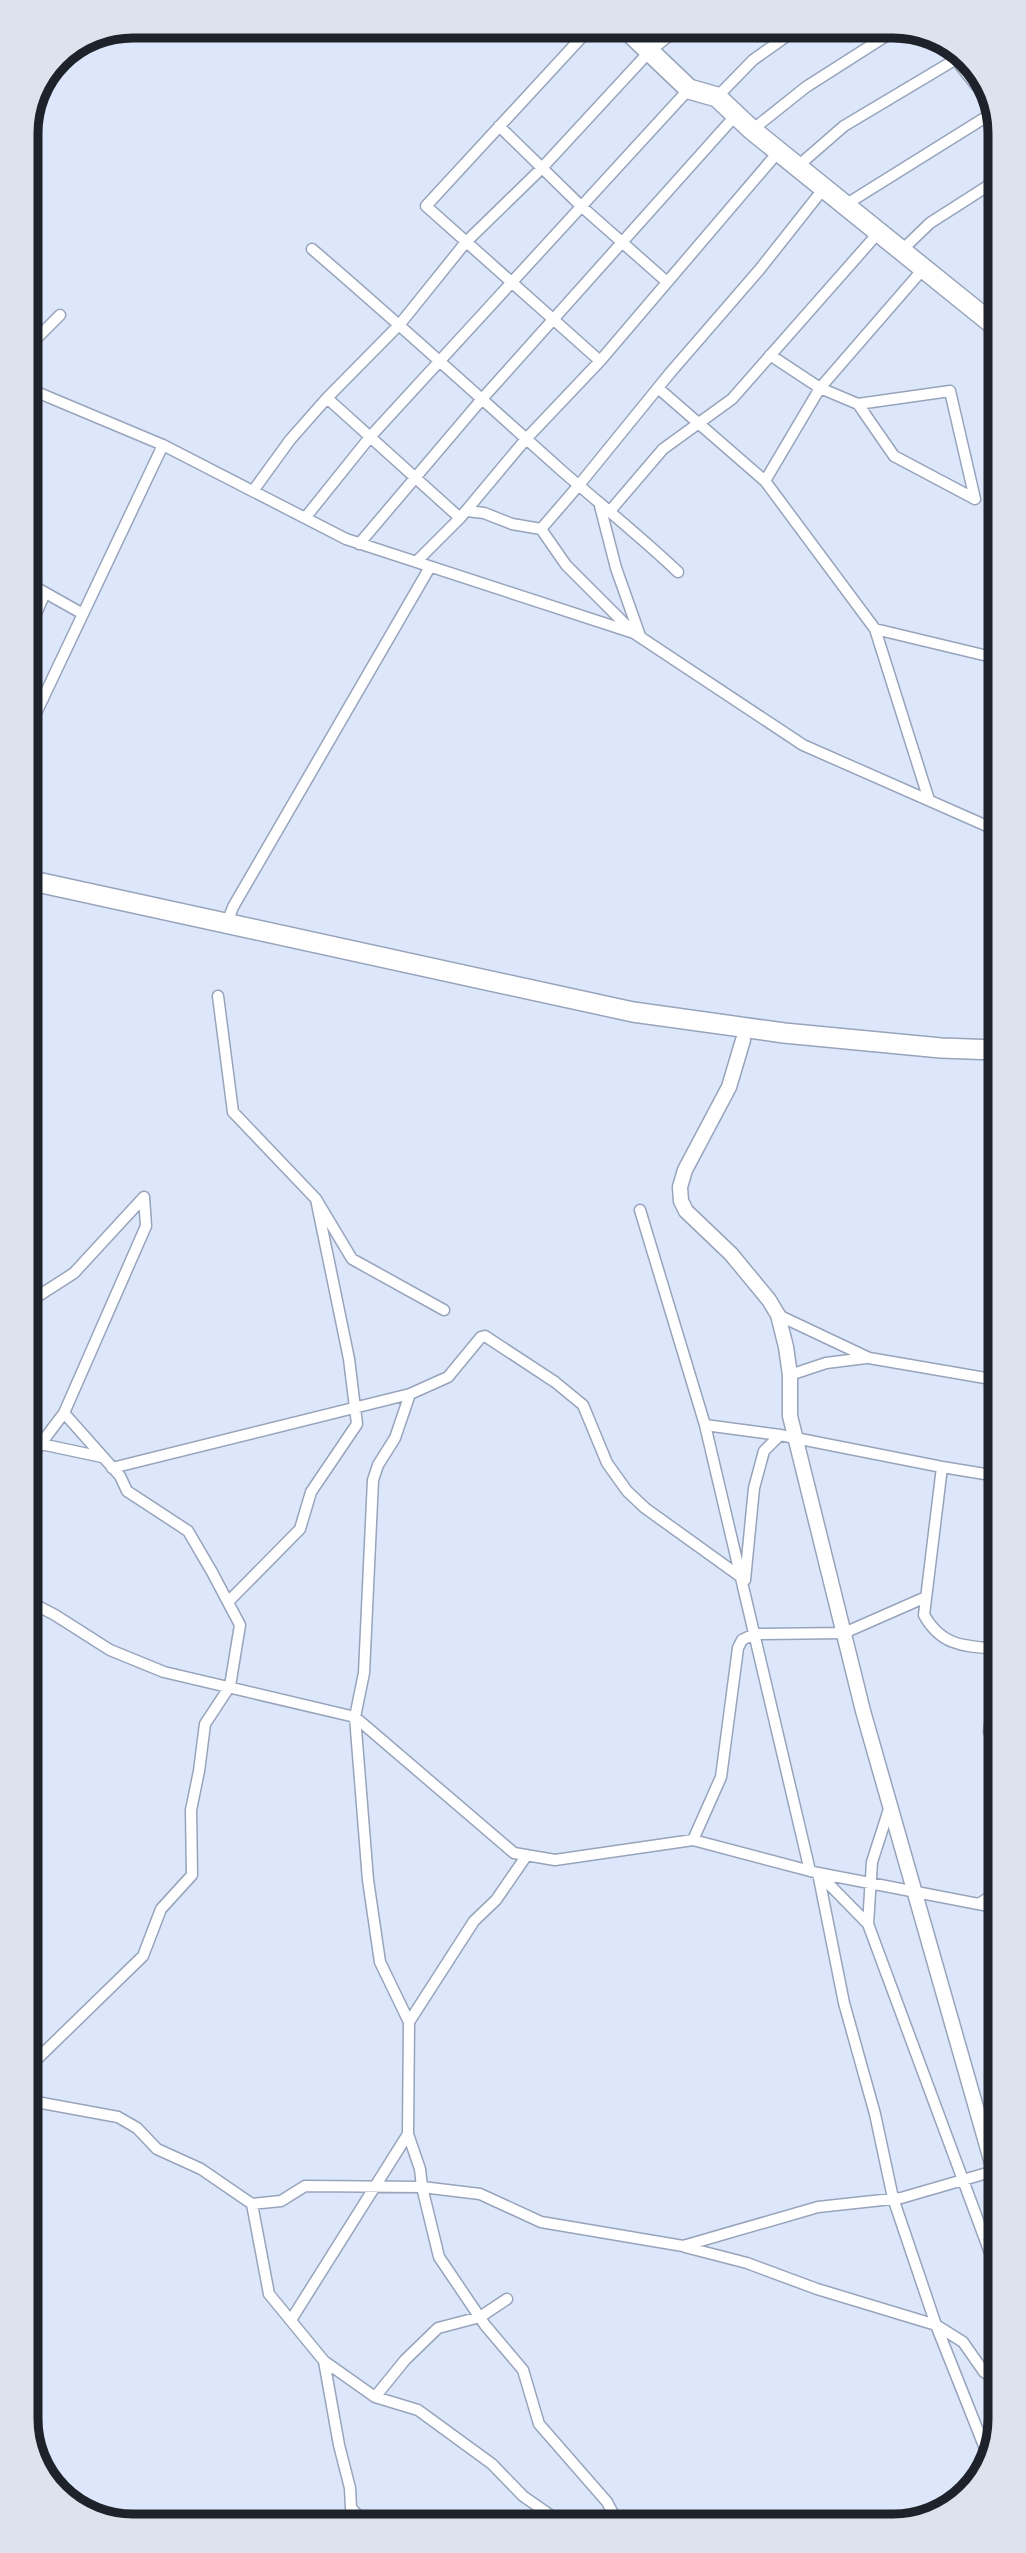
<svg xmlns="http://www.w3.org/2000/svg" width="1026" height="2553" font-family="'Titillium Web',sans-serif">
  <style>
    .lines { fill: none; stroke-linecap: round; stroke-linejoin: round }
    .minor-casing { stroke: #97a4bc; stroke-width: 13 }
    .tertiary-casing { stroke: #97a4bc; stroke-width: 17 }
    .trunk-casing { stroke: #97a4bc; stroke-width: 22 }
    .minor { stroke: #fff; stroke-width: 10 }
    .tertiary { stroke: #fff; stroke-width: 14 }
    .trunk { stroke: #fff; stroke-width: 19 }
    .rim { fill: none; stroke: #1d222b; stroke-width: 9 }
  </style>
  <rect width="100%" height="100%" fill="#dce7fb"/>
  <g class="lines">
    <defs>
      <path id="minor" d="M592,26L426,206L600,361
        M947,45L956,60L994,108
        M717,97L753,60L801,26
        M499,126L581,206L667,282
        M752,130L806,87L900,27
        M798,166L844,126L963,55
        M845,205L994,112
        M312,249C396,321 478,396 561,470C600,504 640,536 678,572
        M902,250L930,223L994,182
        M27,348L60,315
        M770,355L820,388L858,404L950,391L975,499L894,456L858,404
        M27,388L163,445L346,539L634,633L803,745L996,830
        M658,388L765,481L875,629
        M327,398L460,518
        M765,481L820,388L924,268
        M253,491L290,440L327,398L400,324L466,242L541,169L650,51L681,26
        M599,502L616,568L640,636
        M467,511L484,513L512,524L541,529L566,565L632,631
        M610,511L663,449L732,399L879,232
        M305,518L370,437L689,89
        M541,529L579,485L670,373L760,269L824,188
        M27,533L35,517
        M359,544L482,399L735,116
        M416,562L460,518L526,439L600,361L779,151
        M28,583L83,614
        M28,632L45,593
        M28,689L43,699
        M28,730L163,445
        M929,800L875,629L996,658
        M227,923L233,907L430,567
        M218,996L233,1112L316,1199L352,1259L444,1310
        M640,1210L705,1425L810,1871
        M29,1302L74,1273L144,1197
        M778,1315L869,1358L997,1380
        M790,1375L826,1363L866,1358
        M705,1425L780,1435
        M29,1438L41,1444L102,1457
        M30,1458L64,1413
        M942,1467L924,1615C942,1647 965,1646 998,1649
        M112,1468L410,1394
        M741,1577L645,1508L627,1491L607,1463L583,1405L555,1382L485,1336L481,1337L448,1377L410,1394L395,1438L378,1465L373,1480L364,1673L355,1717L368,1880L380,1962L409,2022L408,2134L420,2169L422,2187L480,2194L541,2222L683,2246L818,2207L901,2198L994,2171H999
        M745,1580L754,1488L764,1451L780,1435L942,1467L997,1476
        M30,1602L55,1615L110,1650L164,1672L355,1717L514,1853L555,1860L693,1840L818,1873L999,1908
        M228,1602L300,1529L311,1492L357,1424L349,1359L316,1199
        M989,1732L998,1664
        M693,1840L721,1777L738,1648L742,1640L754,1634L844,1633L926,1597
        M818,1873L844,2003L875,2114L893,2198L936,2325L988,2456
        M818,1873L868,1924L999,2277
        M979,1904L998,1891
        M868,1924L872,1862L890,1806
        M409,2022L474,1921L496,1900L527,1855
        M31,2065L143,1956L161,1909L192,1875L191,1810L199,1771L205,1724L230,1686L240,1625L212,1572L188,1531L127,1491L120,1476L64,1413L146,1226L144,1197
        M31,2101L118,2117L137,2128L157,2149L201,2169L252,2204L281,2201L305,2186L422,2187L439,2257L485,2325L523,2370L539,2424L607,2502L618,2523
        M252,2204L269,2294L324,2361L375,2397L405,2360L438,2328L480,2317L507,2299
        M685,2247L747,2263L817,2289L936,2325L963,2342L984,2372L1000,2383
        M291,2320L408,2134
        M324,2361L339,2445L350,2488L351,2508L367,2525
        M375,2397L418,2410L492,2464L523,2496L563,2524"/>
      <path id="tertiary" d="M743,1040L729,1087L685,1170L680,1187L681,1201L686,1211L731,1254L769,1300L778,1315L786,1347L790,1375V1416L863,1711L999,2188"/>
      <path id="trunk" d="M623,26L689,89L717,97L752,130L995,326
        M28,880L633,1012L784,1033L941,1048L996,1050"/>
    </defs>
    <use href="#minor" class="minor-casing"/>
    <use href="#tertiary" class="tertiary-casing"/>
    <use href="#trunk" class="trunk-casing"/>
    <use href="#minor" class="minor"/>
    <use href="#tertiary" class="tertiary"/>
    <use href="#trunk" class="trunk"/>
  </g>
  <path d="M0 0H1026V2553H0ZM133 38H893A95 95 0 0 1 988 133V2419A95 95 0 0 1 893 2514H133A95 95 0 0 1 38 2419V133A95 95 0 0 1 133 38Z" fill="#dde3ed" fill-rule="evenodd"/>
  <path class="rim" d="M133 38H893A95 95 0 0 1 988 133V2419A95 95 0 0 1 893 2514H133A95 95 0 0 1 38 2419V133A95 95 0 0 1 133 38Z"/>
</svg>
